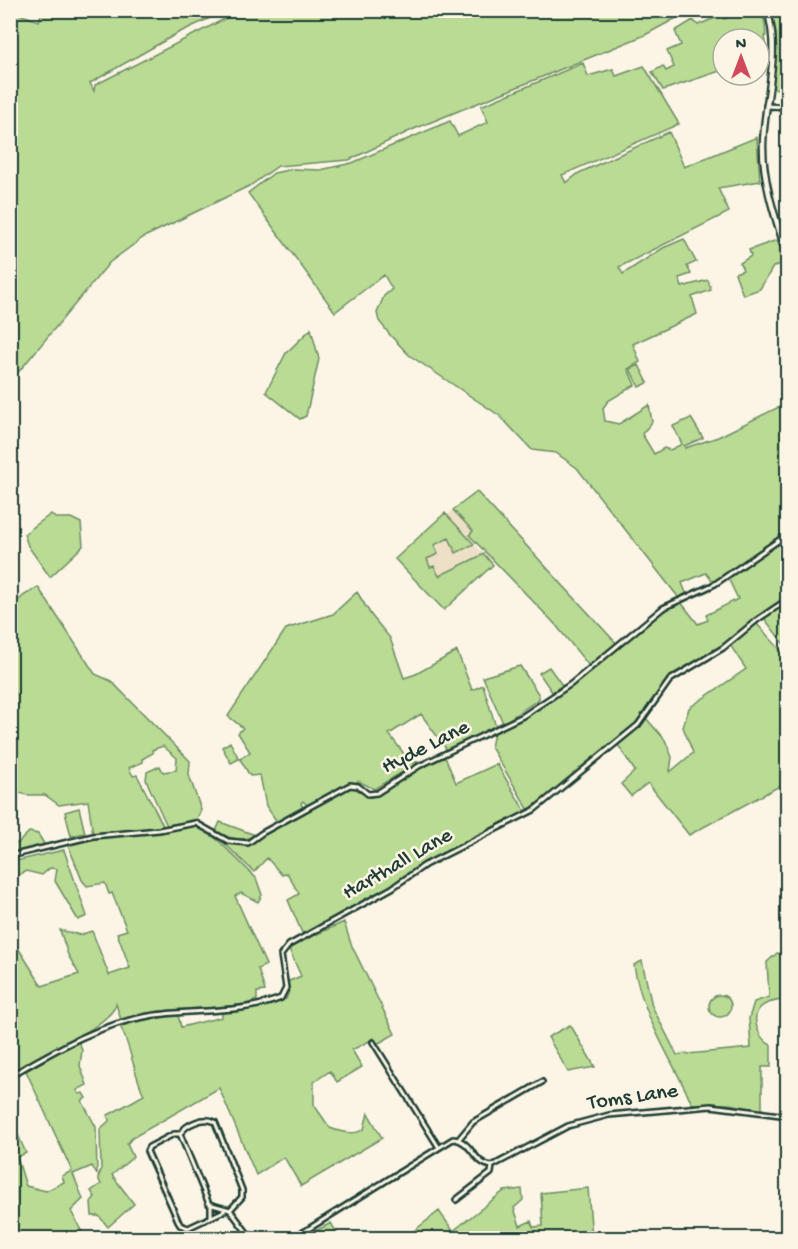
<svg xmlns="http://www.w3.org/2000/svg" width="798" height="1249" font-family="'Gochi Hand',sans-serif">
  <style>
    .built { fill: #eee0c7 }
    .green { fill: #badb94; stroke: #6c8c64; stroke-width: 1.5 }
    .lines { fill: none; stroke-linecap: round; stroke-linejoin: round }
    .street-casing { stroke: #1f3d34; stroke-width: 8 }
    .secondary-casing { stroke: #1f3d34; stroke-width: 9 }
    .street { stroke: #fcf5e5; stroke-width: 3 }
    .secondary { stroke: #fcf5e5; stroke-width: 4.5 }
    .labels { text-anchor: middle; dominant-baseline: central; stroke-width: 5; stroke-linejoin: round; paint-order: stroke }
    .street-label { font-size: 22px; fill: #1f3d34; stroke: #fcf5e5 }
  </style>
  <rect width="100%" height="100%" fill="#fcf5e5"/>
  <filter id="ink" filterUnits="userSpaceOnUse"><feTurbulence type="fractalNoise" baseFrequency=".0167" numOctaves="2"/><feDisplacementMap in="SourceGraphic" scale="12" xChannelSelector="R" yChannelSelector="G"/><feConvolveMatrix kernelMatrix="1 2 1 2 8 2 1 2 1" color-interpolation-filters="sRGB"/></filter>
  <g filter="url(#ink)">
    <path class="built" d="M453,510L473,531L467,537L447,515Z
      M449,538L456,553L474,544L484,554L439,576L434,566L430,567L427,560L438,554L434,545Z"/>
    <path class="green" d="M682,11L684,14L645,35L414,129L349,160L278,166L251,185L144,237L110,262L11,381V11L39,21L42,11H225L178,33L90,83L94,91L95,85L240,11Z
      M746,11H761C769,29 765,43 761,62H759V39H723V70L663,90L652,72L663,66L666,71L674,67L667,51L681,45L675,31L693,20L698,25L722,15L724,19Z
      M771,11H783L787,18V84L776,89L771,87L776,34Z
      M583,63L588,76L613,69L616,76L644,66L679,124L562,175L566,183L579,173L669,132L684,167L757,137L760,181L718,188L729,212L619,267L623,274L663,248L684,239L696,262L687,266L691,274L679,278L682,287L708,280L711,290L692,297L697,314L633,344L640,362L628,369L635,385L608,401L603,408L605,421L619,424L649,405L652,422L642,434L654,454L664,448L670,450L682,444L673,426L691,418L703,438L684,446L685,448L718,437L787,403V532L714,583L706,573L682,583L687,595L679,598L577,468L556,453L532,450L500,416L409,355L390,335L379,321L377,313L384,296L392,289L384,275L335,312L248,193L274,173L293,169L320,170L352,163L450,121L458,136L488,122L481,106Z
      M777,240L785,262L773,267L760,289L743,295L735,273L743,270L740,263L751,256L749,250Z
      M311,329L319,359L306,416L300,419L266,392L286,353Z
      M639,365L648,383L639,387L630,369Z
      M477,492L617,644L589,666L555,624L469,535L473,531L453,510Z
      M445,513L474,544L456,553L449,538L434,545L438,554L427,559L430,567L434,566L439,576L484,554L493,565L444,610L395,559Z
      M51,514L55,518H71L81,523L83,546L50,577L28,546L24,534Z
      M787,535V597L769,609L717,650L674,673L633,728L531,811L528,809L491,747L494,733L529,714L572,685L667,607L680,601L698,624L708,620L706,615L738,599L728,578Z
      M38,587L95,674L111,681L190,761L189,775L201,810L197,819L167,826L146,780L147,772L160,766L163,772L176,770L177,758L163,746L152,750L153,753L142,759L143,762L129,768L133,776L137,775L164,827L93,834L88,801L59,805L45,795H27L17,792L16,803L11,808V608L23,596Z
      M357,592L371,615L390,638L404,678L416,674L457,651L472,690L483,685L496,727L447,750L421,714L389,734L411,763L421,761L374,789L358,781L356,784L344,786L308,806L303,801L301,803L304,810L278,823L266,806L260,775L250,776L240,759L250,752L238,733L243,728L228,716L286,629L333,614Z
      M783,604L787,611V648L764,618Z
      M756,623L787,657V782L689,835L648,783L631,796L621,784L635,771L618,745L646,718L665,740L672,757L670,772L693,753L683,727L689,708L746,669L730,645Z
      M520,666L539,695V699L503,723L483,677Z
      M549,667L562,685L552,692L539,673Z
      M230,742L239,759L231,763L222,747Z
      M445,757L456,783L497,764L526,813L423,863L381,893L311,932L302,933L288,900L299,894L287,873L282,875L267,858L254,872L224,843L250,845L264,834L346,789L354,786L371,797L417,769Z
      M79,808L85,833L71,836L65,812Z
      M220,822L255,835C241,843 230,839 216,831Z
      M198,824L220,842L256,878L262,895L258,902L241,893L235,896L266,965L258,969L265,991L257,992V1000L249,1003C207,1012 163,1005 121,1020L116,1004C111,1026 33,1060 11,1072L10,935L42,986L79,974L68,955L60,930L80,935L92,931L109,975L130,968L117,933L127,930L112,893L109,894L105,883L87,886L82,880L68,845L115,835Z
      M29,832L38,834L46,847L11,853V845L18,843Z
      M64,850L87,916L78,920L55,881L57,869L50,868L42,875L26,871L11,879V862Z
      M344,922L351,944L395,1034L377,1044L373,1039L352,1050L362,1067L337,1082L330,1071L314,1082V1105L330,1128C340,1132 354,1136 364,1129L368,1113L382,1138L301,1186L284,1157L256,1175L219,1088L132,1138L127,1144L133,1157L112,1175L134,1204L108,1227L99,1216H92L91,1202L95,1197L91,1191L101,1184L98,1178L101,1170L100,1129L109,1121L108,1115L112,1113L144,1095C133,1072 131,1045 119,1024L178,1015L181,1027L222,1017L221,1009H246L286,999L289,991L287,982L301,976L288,947Z
      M777,953L787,956V999C779,1001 766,1001 760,1008C750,1019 759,1039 771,1045V1067H762V1110L729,1104H692C671,1057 642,1016 634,965L642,961L652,1006L677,1055L751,1048L749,1018L754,1002L769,997L767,962Z
      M709 1006a11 11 0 1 1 22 0a11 11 0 1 1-22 0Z
      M570,1025L571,1026L595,1067L568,1072L548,1037Z
      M78,1041L82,1050L80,1066L87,1085L77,1090L79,1094L83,1093L86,1098L82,1101L96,1127L97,1175L92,1166L73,1174L83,1199L71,1211L85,1238H11V1130L15,1128L26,1153L17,1157L26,1186L46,1191L64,1182L62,1176L72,1171L26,1071Z
      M588,1188L592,1238H405L439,1211L453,1231L504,1191L522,1189L523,1200L514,1208L520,1226L531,1221L533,1227L543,1226L541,1193Z
      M331,1223L340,1238H302Z"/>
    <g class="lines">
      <defs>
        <path id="street" d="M766,106L788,107
          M10,856L93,836L159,830L196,823L228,841L248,843L262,833L350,785L358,786L368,794L377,793L419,766L523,716L571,684L663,608L715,584L788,534
          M373,1042L438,1146
          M10,1076C54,1051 99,1024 149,1016C190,1009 243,1014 281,998L286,988L281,955L289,945L392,888L425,865L534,810L638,725L670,680L723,648L757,620L788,599
          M180,1134L209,1204L230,1210
          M458,1140L473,1122L542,1082
          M456,1200L491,1173L492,1166
          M230,1210L251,1238
          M224,1211L188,1228L180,1225L147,1151L149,1147L174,1134H180C186,1124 204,1116 215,1122L242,1190V1197L230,1210
          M211,1217V1206
          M294,1238L453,1139C472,1140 473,1164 492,1166L568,1126L609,1115L711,1106L788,1116"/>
        <path id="secondary" d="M767,10C782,55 763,102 763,147C763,185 777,222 788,258"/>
      </defs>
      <use href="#street" class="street-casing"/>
      <use href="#secondary" class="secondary-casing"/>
      <use href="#street" class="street"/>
      <use href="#secondary" class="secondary"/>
    </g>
  </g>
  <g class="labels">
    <g class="street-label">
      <text transform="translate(426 748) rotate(-27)">Hyde Lane</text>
      <text transform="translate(398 865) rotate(-30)">Harthall Lane</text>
      <text transform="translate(633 1098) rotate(-8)">Toms Lane</text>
    </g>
  </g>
  <rect width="798" height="1249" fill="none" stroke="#fcf5e5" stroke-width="36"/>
  <rect x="18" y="18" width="762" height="1213" fill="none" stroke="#1f3d34" stroke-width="2" filter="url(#ink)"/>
  <g transform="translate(741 57)"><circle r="28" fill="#fcf5e5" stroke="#a4ab9e" stroke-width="1.5"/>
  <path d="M0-4.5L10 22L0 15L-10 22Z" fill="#d1495b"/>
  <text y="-9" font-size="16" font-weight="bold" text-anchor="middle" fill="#1f3d34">N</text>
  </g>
</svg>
